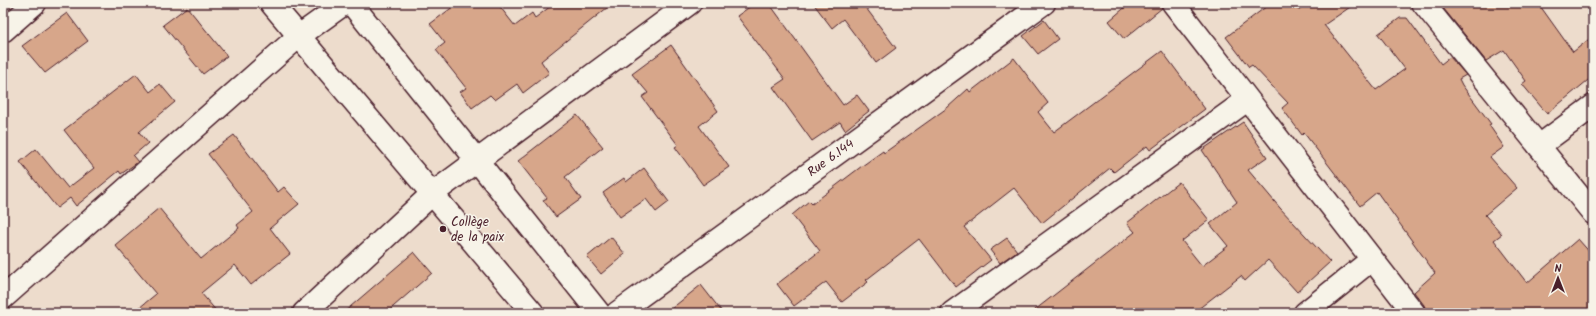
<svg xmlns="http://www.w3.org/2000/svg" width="1596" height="316" font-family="Kalam,sans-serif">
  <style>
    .building { fill: #d7a68a; stroke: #4a1f2b }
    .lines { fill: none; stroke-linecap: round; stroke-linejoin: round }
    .street-casing { stroke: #4a1f2b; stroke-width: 25 }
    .secondary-casing { stroke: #4a1f2b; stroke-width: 25 }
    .street { stroke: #f7f3e8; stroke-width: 22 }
    .secondary { stroke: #f7f3e8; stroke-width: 22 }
    .poi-dot { fill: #4a1f2b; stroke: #f7f3e8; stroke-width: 1.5 }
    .labels { text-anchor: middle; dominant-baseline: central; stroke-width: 3; stroke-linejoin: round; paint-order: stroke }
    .street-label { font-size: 13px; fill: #4a1f2b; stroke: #f7f3e8 }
    .poi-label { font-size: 13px; fill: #4a1f2b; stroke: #f7f3e8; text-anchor: start }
  </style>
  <rect width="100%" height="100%" fill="#eddccc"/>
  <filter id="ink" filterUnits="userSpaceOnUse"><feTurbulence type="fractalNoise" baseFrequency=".025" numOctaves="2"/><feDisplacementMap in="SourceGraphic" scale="8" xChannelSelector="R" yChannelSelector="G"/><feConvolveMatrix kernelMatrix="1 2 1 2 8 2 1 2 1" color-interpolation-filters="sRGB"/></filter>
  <g filter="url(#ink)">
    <path class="building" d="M458,3H497L515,26L532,13L535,18L555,3H613L541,61L549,73L523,93L517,84L495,100L490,95L472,108L460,92L466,88L436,50L445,43L430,24Z
      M755,3H769L843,105L857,95L869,111L845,130L840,122L812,141L773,87L785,79L737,16Z
      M813,3H864L863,4L896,48L876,63L843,19L832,28Z
      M1130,3H1161L1162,8L1124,39L1109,21Z
      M1271,3H1293L1298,10L1308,3H1356L1324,25L1376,90L1405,69L1378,34L1400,18H1407L1441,64L1450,57L1466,75L1459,79L1462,85L1491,124L1489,125L1504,147L1490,157L1517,188L1485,215L1502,234L1494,240L1527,283L1578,239L1593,256V313H1427L1424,305L1414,292L1435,273L1377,192L1360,206L1304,133L1302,135L1282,108L1288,103L1252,65L1249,67L1226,37Z
      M1439,3H1538L1573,52L1593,36V76L1547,114L1522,84L1526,81L1504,50L1486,61Z
      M187,7L227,56L203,74L163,25Z
      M67,13L88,41L45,73L22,46Z
      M1044,20L1058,39L1038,54L1023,36Z
      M671,45L718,111L699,126L729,167L703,185L675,147L678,145L642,97L648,93L632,74Z
      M1162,51L1205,109L1150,150L1147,146L1114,172L1110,168L1042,223L1014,188L964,227L991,260L956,287L919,239L866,280L868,282L842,302L826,282L794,306L777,284L820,251L792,215L809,201L812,204L862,166L883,151L884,153L947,108L968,89L970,92L1014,58L1048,103L1038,112L1054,132Z
      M136,74L150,92L160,84L175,102L139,132L148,143L133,156L138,162L121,174L119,171L76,206L70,198L57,208L20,162L36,149L68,188L94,168L64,130Z
      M577,115L603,147L565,177L581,199L556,217L543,200L547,198L518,161Z
      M1243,122L1267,157L1248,170L1280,208L1330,262L1297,292L1268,260L1245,281L1241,276L1193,313H1031L1135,232L1127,223L1179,182L1209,220L1182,241L1202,266L1228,246L1210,224L1237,202L1202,150Z
      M234,135L278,192L284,187L299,204L270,228L290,254L251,285L235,265L201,293L218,313H133L156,294L115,245L159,208L201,259L239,228L237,225L253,212L208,154Z
      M644,168L669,202L656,212L646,199L620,217L603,193L624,178L626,182Z
      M611,237L625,254L601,274L587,257Z
      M1007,238L1017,251L1000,263L990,250Z
      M414,252L432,273L386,313H343Z
      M701,285L723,313H666Z"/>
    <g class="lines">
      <defs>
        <g id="street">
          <path d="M1173,3L1414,313"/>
          <path d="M1423,3L1593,213"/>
          <path d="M3,31L35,3"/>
          <path d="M1539,146L1593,106"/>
          <path d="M3,298L299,36L345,3"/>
          <path d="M304,313L432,194L690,3"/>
          <path id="s1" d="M617,313L1044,3"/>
          <path d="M952,313L1247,100"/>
          <path d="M1305,313L1371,260"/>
        </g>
        <path id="secondary" d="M271,3L533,313
          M351,3L599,313"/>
      </defs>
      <use href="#street" class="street-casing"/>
      <use href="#secondary" class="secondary-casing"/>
      <use href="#street" class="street"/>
      <use href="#secondary" class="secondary"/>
    </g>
  </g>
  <circle class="poi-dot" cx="443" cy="229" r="4"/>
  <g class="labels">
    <g class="street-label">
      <text stroke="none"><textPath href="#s1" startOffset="264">Rue 6.144</textPath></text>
    </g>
    <g class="poi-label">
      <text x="451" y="222">Collège<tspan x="451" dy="15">de la paix</tspan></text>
    </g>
  </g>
  <rect width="1596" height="316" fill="none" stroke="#f7f3e8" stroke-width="16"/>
  <rect x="8" y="8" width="1580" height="300" fill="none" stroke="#4a1f2b" stroke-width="1.5" filter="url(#ink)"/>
  <g transform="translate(1558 278)" stroke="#f7f3e8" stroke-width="3" paint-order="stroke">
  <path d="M0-3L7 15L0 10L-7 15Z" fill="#4a1f2b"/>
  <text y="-6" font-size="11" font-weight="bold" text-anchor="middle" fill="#4a1f2b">N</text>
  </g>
</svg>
